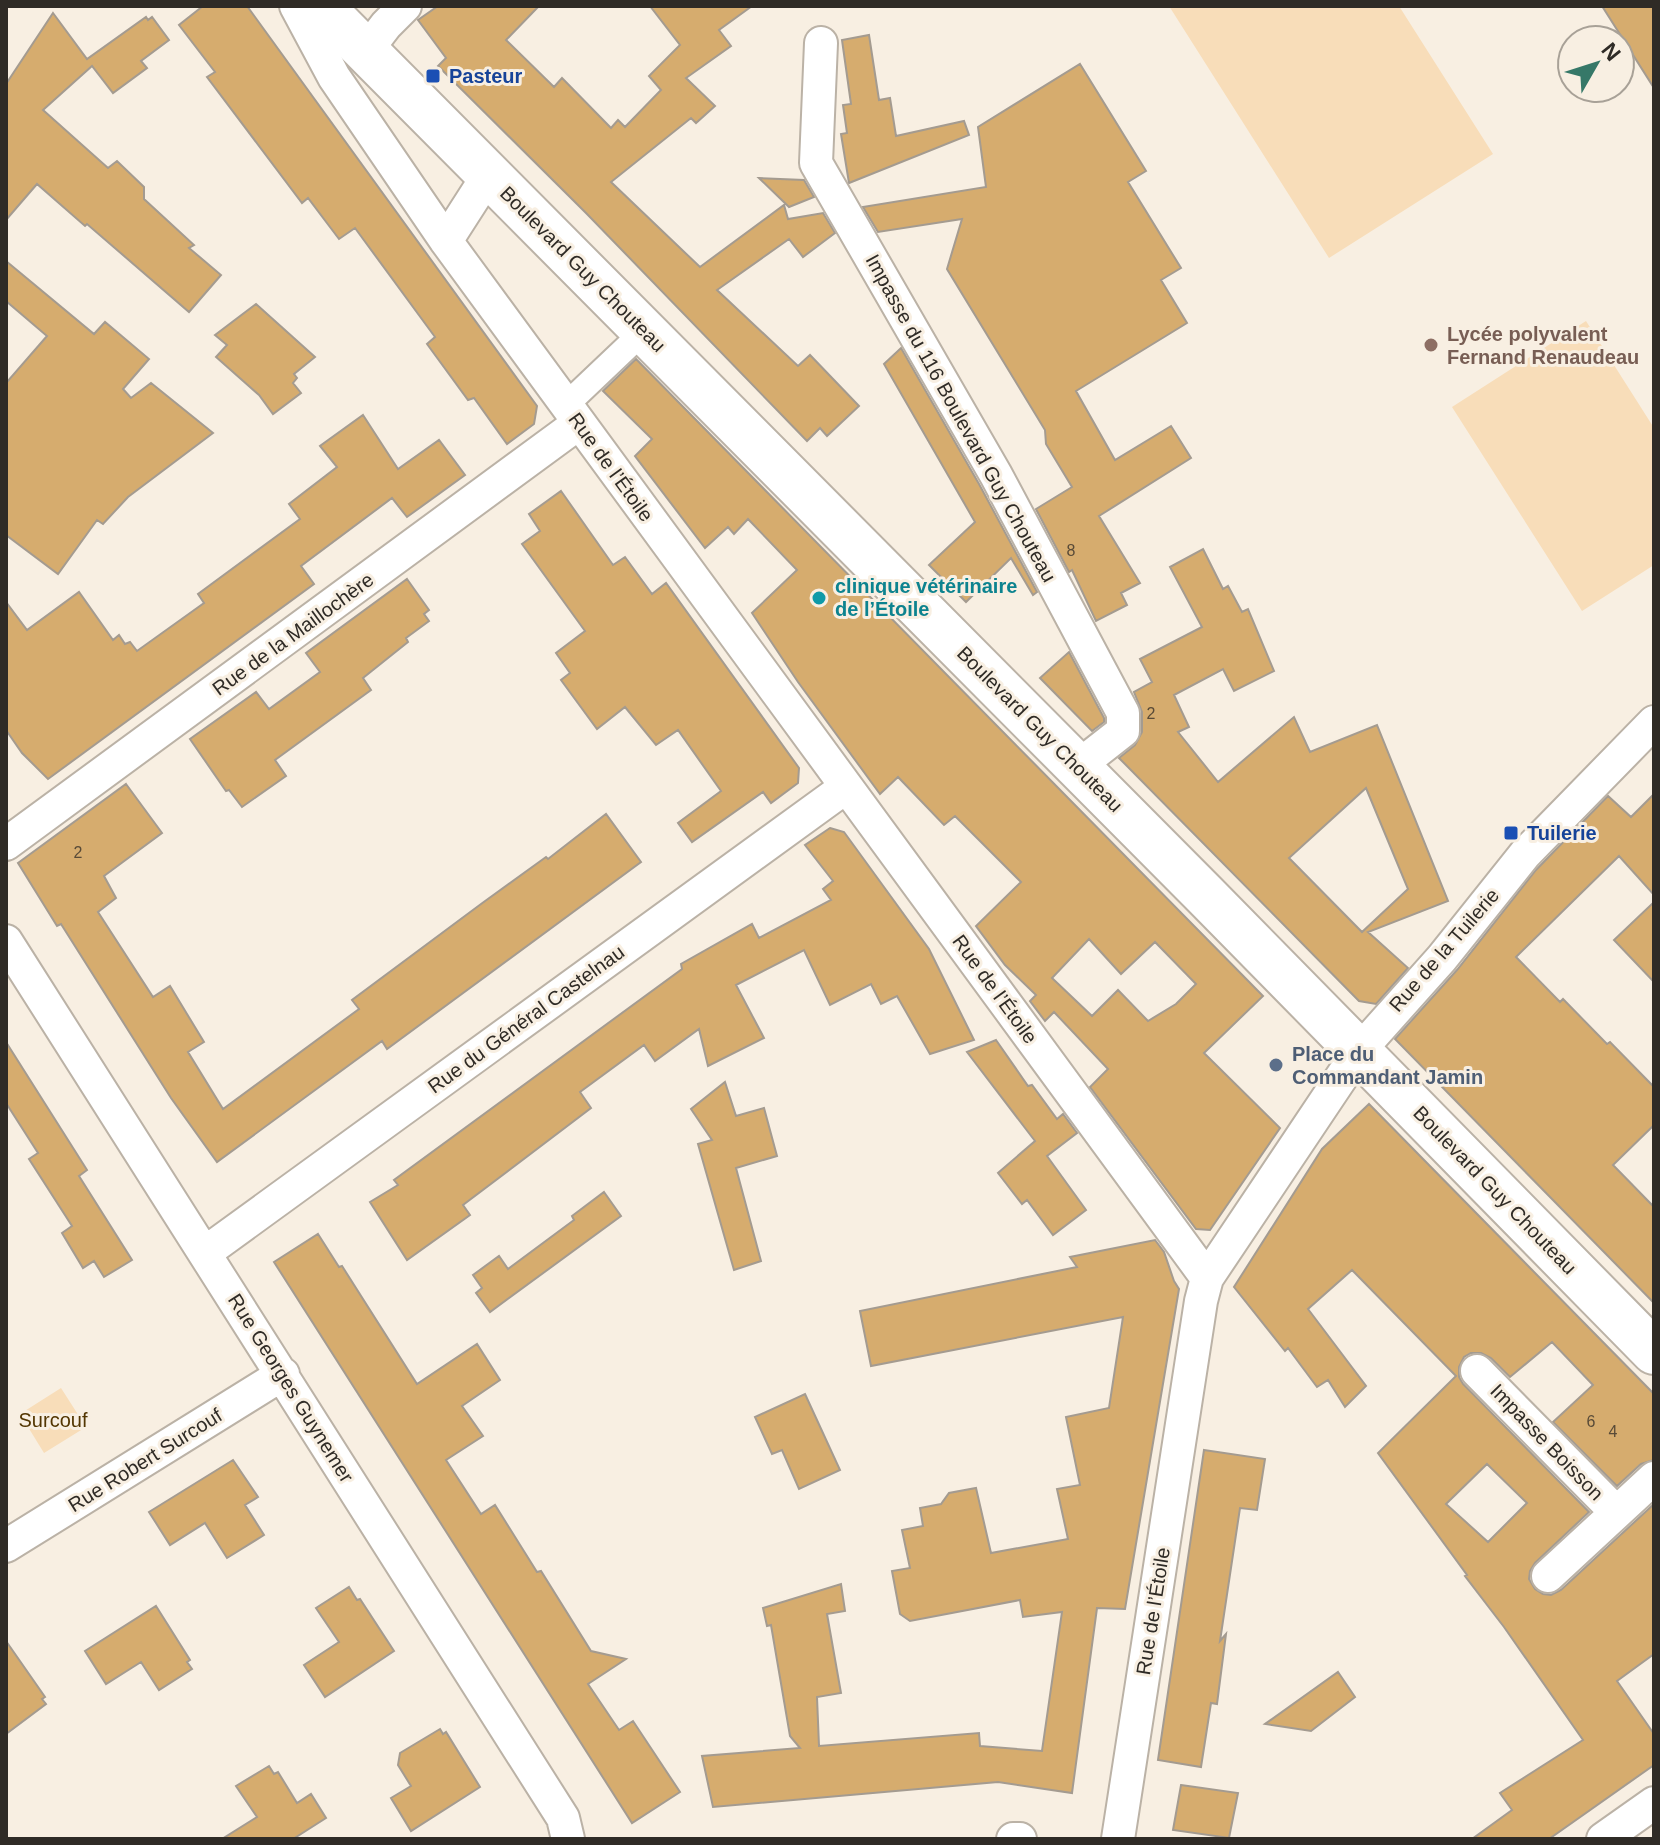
<svg xmlns="http://www.w3.org/2000/svg" width="1660" height="1845" font-family="Helvetica,sans-serif">
  <style>
    .green { fill: #f8ddb9 }
    .building { fill: #d6ac6e; stroke: #a49b90; stroke-width: 2; fill-rule: evenodd }
    .lines { fill: none; stroke-linecap: round; stroke-linejoin: round }
    .pedestrian-casing { stroke: #bbb2a6; stroke-width: 28 }
    .minor-casing { stroke: #bbb2a6; stroke-width: 36 }
    .secondary-casing { stroke: #bbb2a6; stroke-width: 48 }
    .pedestrian { stroke: #fff; stroke-width: 24 }
    .minor { stroke: #fff; stroke-width: 32 }
    .secondary { stroke: #fff; stroke-width: 44 }
    .transit-dot { fill: #1a4fb4; stroke: #f8efe2; stroke-width: 3 }
    .education-dot { fill: #8d6e63; stroke: #f8efe2; stroke-width: 3 }
    .culture-dot { fill: #0f9aa8; stroke: #f8efe2; stroke-width: 3 }
    .service-dot { fill: #5c6f8a; stroke: #f8efe2; stroke-width: 3 }
    .labels { text-anchor: middle; dominant-baseline: central; stroke-width: 6; stroke-linejoin: round; paint-order: stroke }
    .number-label { font-size: 16px; fill: #594b38 }
    .transit-label { font-size: 20px; font-weight: bold; fill: #164399; stroke: #f8efe2; text-anchor: start }
    .street-label { font-size: 20px; fill: #2f2b26; stroke: #f8efe2 }
    .education-label { font-size: 20px; font-weight: bold; fill: #785e54; stroke: #f8efe2; text-anchor: start }
    .culture-label { font-size: 20px; font-weight: bold; fill: #0d838f; stroke: #f8efe2; text-anchor: start }
    .service-label { font-size: 20px; font-weight: bold; fill: #4e5e75; stroke: #f8efe2; text-anchor: start }
    .park-label { font-size: 20px; fill: #533602; stroke: #f8efe2 }
  </style>
  <rect width="100%" height="100%" fill="#f8efe2"/>
  <path class="green" d="M1169,6H1399L1493,154L1329,258Z
    M1586,321L1654,428V565L1582,611L1452,407Z
    M61,1388L86,1427L44,1453L20,1414Z"/>
  <path class="building" d="M203,6H247L537,406L534,424L507,444L474,398L468,400L427,344L435,337L355,228L339,239L308,198L302,203L207,77L215,72L179,25Z
    M438,6H539L506,40L554,87L562,78L611,128L618,120L625,127L661,90L649,76L680,45L650,6H752L719,30L731,46L686,78L715,106L696,123L691,118L611,182L700,267L784,205L788,219L823,213L835,233L803,257L789,239L717,290L798,366L810,355L859,406L827,436L820,428L807,441L586,213L438,66L446,58L418,20Z
    M1602,6H1654V88Z
    M53,13L87,59L146,17L148,20L152,17L169,40L141,61L147,68L113,93L92,66L43,110L108,168L117,161L144,187V199L194,245L189,248L221,275L189,312L87,224L85,226L37,184L6,220V84Z
    M869,35L879,100L890,98L896,136L964,121L969,135L849,183L841,134L847,133L843,105L851,104L842,40Z
    M1080,64L1146,171L1128,182L1181,268L1161,280L1187,323L1076,391L1115,460L1171,426L1191,458L1099,516L1140,583L1121,593L1127,605L1096,621L1072,570L1069,572L1036,509L1072,487L1046,444L1045,430L947,269L962,219L878,232L863,207L986,187L978,127Z
    M759,178L804,180L814,197L789,207Z
    M6,261L94,334L105,322L149,359L123,389L131,398L151,383L213,433L128,497L103,524L97,520L58,574L6,535V383L47,336L6,301Z
    M256,304L315,357L294,374L297,378L293,383L301,393L273,414L259,395L216,357L227,345L215,335Z
    M901,348L979,484L1037,592L1033,595L1011,558L966,602L929,565L975,522L884,364Z
    M636,359L1263,996L1204,1053L1280,1128L1210,1230L1196,1229L1090,1087L1108,1069L1054,1012L1045,1021L1030,1001L1036,995L1005,965L976,926L1021,882L955,816L944,825L898,777L880,794L798,682L752,613L797,570L748,519L734,534L728,527L705,548L635,456L652,439L603,391ZM1089,939L1121,974L1155,942L1196,984L1176,1004L1148,1021L1118,990L1092,1016L1052,978Z
    M363,415L398,469L439,440L465,475L407,517L392,498L301,566L314,584L48,779L22,753L6,730V602L27,630L79,592L113,640L119,635L125,644L130,642L137,651L204,603L198,594L300,519L289,504L337,467L320,446Z
    M561,491L613,565L625,557L652,594L666,583L799,768L798,783L771,803L763,792L692,842L678,823L721,791L678,730L656,745L625,707L597,729L561,680L570,673L556,653L585,631L522,544L540,531L529,514Z
    M1203,549L1223,589L1228,586L1242,612L1248,609L1274,671L1234,691L1223,669L1174,695L1189,727L1178,732L1218,782L1294,717L1310,752L1377,725L1448,901L1368,932L1408,968L1376,1004L1359,1001L1119,758L1135,745L1142,732V712L1134,692L1152,682L1140,659L1202,627L1170,567ZM1366,788L1408,889L1362,932L1289,858Z
    M407,579L429,610L424,614L429,621L406,638L408,642L363,678L371,690L275,760L286,776L242,807L229,790L226,791L190,739L256,692L269,709L320,672L306,653Z
    M1069,652L1104,718V722L1092,731L1040,678Z
    M126,784L162,833L104,876L116,898L98,912L153,997L170,986L204,1042L188,1052L223,1109L359,1009L352,1000L481,904L546,857L548,859L606,814L641,862L387,1049L382,1041L217,1162L171,1098L61,924L57,926L18,863Z
    M1654,794V895L1619,856L1516,957L1560,1002L1563,999L1607,1044L1610,1042L1654,1087V1125L1613,1165L1654,1207V1303L1395,1039L1457,970L1536,870L1608,796L1631,817Z
    M830,828L844,832L929,949L974,1040L930,1054L897,996L881,1004L871,984L830,1005L804,950L736,985L764,1038L708,1066L699,1029L655,1061L644,1045L580,1092L591,1108L463,1205L470,1215L407,1260L370,1202L398,1185L394,1180L682,969L681,964L752,924L759,938L831,900L823,889L833,881L805,845Z
    M1654,902V982L1614,940Z
    M996,1040L1028,1086L1032,1085L1057,1119L1063,1114L1077,1133L1047,1156L1086,1210L1053,1235L1027,1200L1022,1204L998,1173L1035,1141L967,1052Z
    M6,1042L87,1170L79,1176L132,1260L104,1277L94,1261L83,1268L62,1233L72,1226L29,1159L38,1153L6,1103Z
    M725,1082L736,1116L764,1108L777,1156L736,1168L761,1261L734,1270L698,1144L712,1140L691,1109Z
    M1369,1104L1654,1394V1460L1641,1464L1617,1486L1553,1422L1593,1385L1552,1342L1510,1377L1491,1358L1481,1353H1471L1464,1357L1459,1367V1377L1463,1384L1589,1512L1535,1563L1530,1571L1529,1579L1535,1589L1543,1594L1551,1595L1561,1590L1654,1504V1654L1617,1681L1654,1734V1765L1549,1839H1472L1512,1810L1500,1793L1583,1740L1504,1627L1465,1576L1467,1575L1378,1453L1456,1376L1352,1270L1308,1309L1366,1386L1345,1407L1328,1380L1317,1387L1288,1348L1285,1351L1234,1287L1322,1149ZM1487,1464L1527,1503L1488,1542L1446,1504Z
    M604,1192L621,1216L490,1312L476,1293L482,1288L473,1275L499,1256L508,1269L574,1220L572,1216Z
    M318,1234L339,1267L342,1266L417,1384L477,1344L500,1380L462,1406L483,1436L446,1460L481,1514L495,1505L537,1572L541,1571L591,1651L626,1659L588,1684L619,1730L633,1721L680,1792L632,1823L274,1262Z
    M1155,1240L1164,1252L1174,1281L1179,1289L1125,1609L1097,1608L1072,1793L998,1782L713,1807L702,1756L800,1748L790,1736L771,1625L767,1626L763,1608L841,1584L845,1611L827,1614L841,1693L817,1697L819,1746L979,1733L980,1746L1042,1751L1062,1612L1023,1617L1020,1600L910,1621L900,1614L892,1571L910,1568L902,1530L923,1526L920,1508L941,1504L949,1493L976,1488L991,1553L1068,1539L1057,1489L1080,1485L1066,1417L1109,1408L1123,1317L871,1366L860,1311L1077,1267L1070,1257Z
    M805,1394L840,1470L799,1489L782,1450L772,1454L755,1417Z
    M1204,1450L1265,1459L1257,1510L1240,1508L1220,1641L1226,1634L1217,1704L1211,1703L1201,1767L1158,1760Z
    M233,1460L258,1497L245,1505L264,1535L227,1558L205,1523L170,1545L149,1512Z
    M349,1587L357,1600L360,1599L394,1651L325,1697L304,1665L339,1642L316,1608Z
    M156,1606L190,1660L187,1662L192,1669L159,1690L141,1662L106,1684L85,1651Z
    M6,1641L45,1697L42,1699L46,1704L6,1734Z
    M1338,1672L1355,1697L1311,1731L1265,1724Z
    M440,1729L443,1734L446,1732L480,1787L411,1831L391,1798L411,1786L398,1765L400,1753Z
    M269,1766L274,1774L278,1772L297,1803L311,1794L326,1818L293,1839H222L257,1817L236,1786Z
    M1181,1785L1238,1793L1229,1838L1173,1830Z"/>
  <g class="lines">
    <defs>
      <path id="pedestrian" d="M566,405L644,331"/>
      <path id="minor" d="M296,6L334,77L446,241L1207,1278
        M821,43L816,163L996,475L1123,713V731L1077,767
        M366,51L386,25L405,6
        M446,241L489,174
        M6,844L579,423
        M6,941L563,1818L568,1839
        M206,1252L846,787
        M1477,1371L1616,1512
        M6,1546L283,1374
        M1548,1576L1654,1478
        M1013,1839H1020
        M1118,1839L1201,1301L1207,1278L1359,1051L1442,958L1525,854L1654,722
        M1603,1839L1654,1803"/>
      <path id="secondary" d="M321,6L1205,895L1654,1352"/>
    </defs>
    <use href="#pedestrian" class="pedestrian-casing"/>
    <use href="#minor" class="minor-casing"/>
    <use href="#secondary" class="secondary-casing"/>
    <use href="#pedestrian" class="pedestrian"/>
    <use href="#minor" class="minor"/>
    <use href="#secondary" class="secondary"/>
  </g>
  <g class="transit-dot">
    <rect x="425" y="68" width="16" height="16" rx="4"/>
    <rect x="1503" y="825" width="16" height="16" rx="4"/>
  </g>
  <circle class="education-dot" cx="1431" cy="345" r="8"/>
  <circle class="culture-dot" cx="819" cy="598" r="8"/>
  <circle class="service-dot" cx="1276" cy="1065" r="8"/>
  <g class="labels">
    <g class="number-label">
      <text x="1071" y="550">8</text>
      <text x="1151" y="713">2</text>
      <text x="78" y="852">2</text>
      <text x="1591" y="1421">6</text>
      <text x="1613" y="1431">4</text>
    </g>
    <g class="transit-label">
      <text x="449" y="76">Pasteur</text>
      <text x="1527" y="833">Tuilerie</text>
    </g>
    <g class="street-label">
      <text transform="translate(583 269) rotate(45)">Boulevard Guy Chouteau</text>
      <text transform="translate(961 418) rotate(61)">Impasse du 116 Boulevard Guy Chouteau</text>
      <text transform="translate(611 467) rotate(54)">Rue de l’Étoile</text>
      <text transform="translate(293 634) rotate(-36)">Rue de la Maillochère</text>
      <text transform="translate(1040 729) rotate(45)">Boulevard Guy Chouteau</text>
      <text transform="translate(1444 950) rotate(-49)">Rue de la Tuilerie</text>
      <text transform="translate(995 989) rotate(54)">Rue de l’Étoile</text>
      <text transform="translate(526 1019) rotate(-36)">Rue du Général Castelnau</text>
      <text transform="translate(1495 1190) rotate(46)">Boulevard Guy Chouteau</text>
      <text transform="translate(291 1388) rotate(58)">Rue Georges Guynemer</text>
      <text transform="translate(1547 1442) rotate(46)">Impasse Boisson</text>
      <text transform="translate(145 1460) rotate(-32)">Rue Robert Surcouf</text>
      <text transform="translate(1153 1611) rotate(-81)">Rue de l’Étoile</text>
    </g>
    <g class="education-label">
      <text x="1447" y="334">Lycée polyvalent<tspan x="1447" dy="23">Fernand Renaudeau</tspan></text>
    </g>
    <g class="culture-label">
      <text x="835" y="586">clinique vétérinaire<tspan x="835" dy="23">de l’Étoile</tspan></text>
    </g>
    <g class="service-label">
      <text x="1292" y="1054">Place du<tspan x="1292" dy="23">Commandant Jamin</tspan></text>
    </g>
    <g class="park-label">
      <text x="53" y="1420">Surcouf</text>
    </g>
  </g>
  <rect width="1660" height="1845" fill="none" stroke="#2f2b26" stroke-width="16"/>
  <g transform="translate(1596 64) rotate(51)"><circle r="38" fill="#f8efe2" stroke="#a8a197" stroke-width="2"/>
  <path d="M0-6L14 30L0 20L-14 30Z" fill="#367868"/>
  <text y="-12" font-size="22" font-weight="bold" text-anchor="middle" fill="#2f2b26">N</text>
  </g>
</svg>
